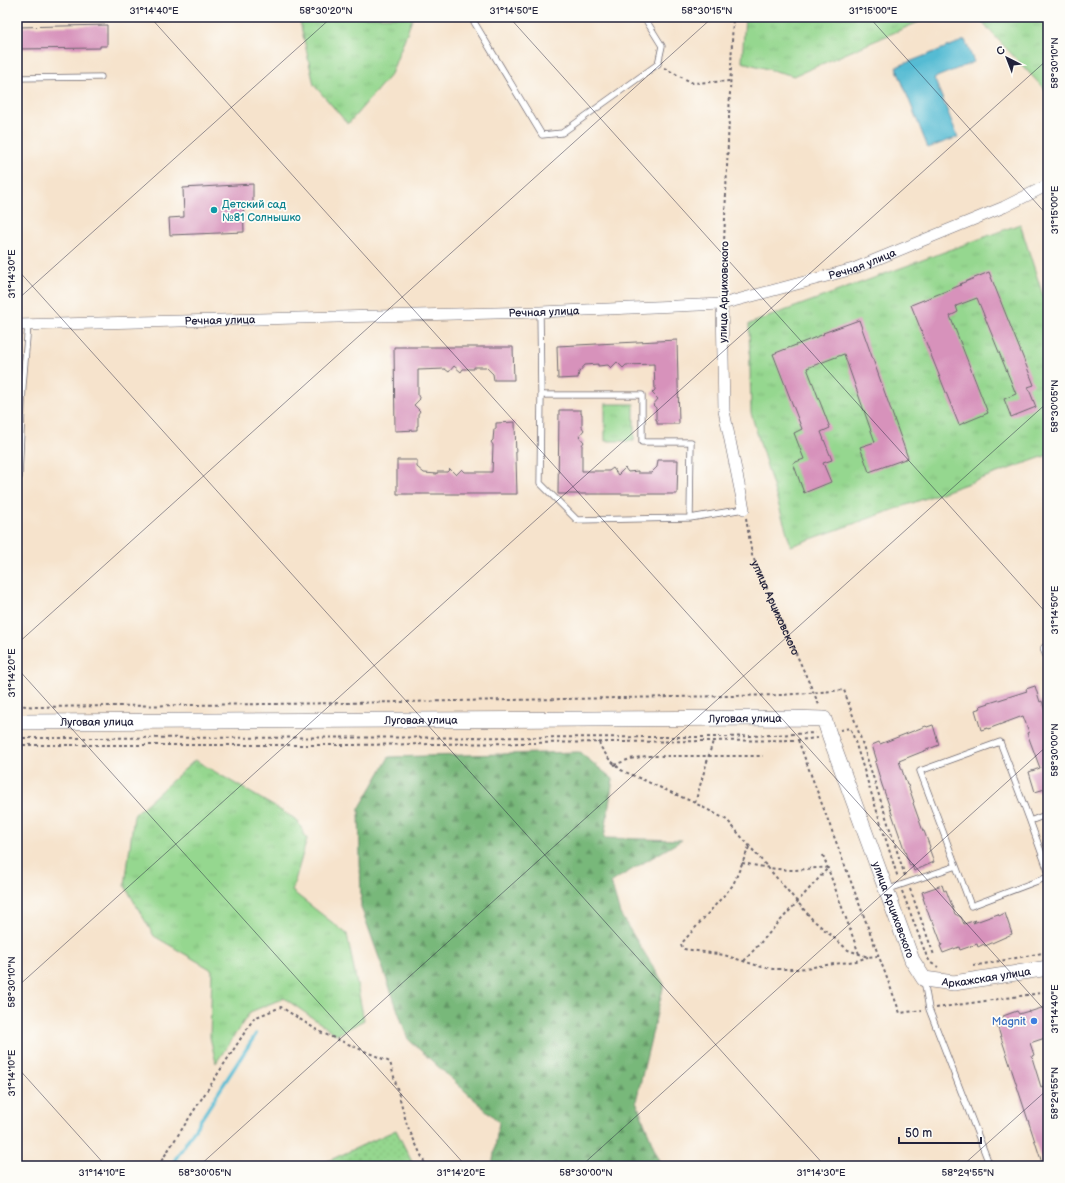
<svg xmlns="http://www.w3.org/2000/svg" width="1065" height="1183" font-family="'Balsamiq Sans',sans-serif">
  <style>
    .grass { fill: url(#grass-tufts); stroke: #5c7c65 }
    .forest { fill: url(#forest-firs); stroke: #4d6d5a }
    .garden { fill: url(#garden-dots); stroke: #5c7c65 }
    .water { fill: #55bbd3; stroke: #3c6e87 }
    .lines { fill: none; stroke-linecap: round; stroke-linejoin: round }
    .stream { stroke: #55bbd3; stroke-width: 3.5 }
    .building { fill: #d792bb }
    .lane-casing { stroke: #6c666e; stroke-width: 7 }
    .street-casing { stroke: #6c666e; stroke-width: 12 }
    .secondary-casing { stroke: #6c666e; stroke-width: 16 }
    .path { stroke: #6c666e; stroke-width: 2; stroke-dasharray: 3 3; stroke-linecap: butt }
    .lane { stroke: #fff; stroke-width: 5.5 }
    .street { stroke: #fff; stroke-width: 11 }
    .secondary { stroke: #fff; stroke-width: 15 }
    .ticks { fill: none; stroke: #22223b; stroke-width: 1; stroke-opacity: 0.45 }
    .culture-dot { fill: #0f9aa8; stroke: #fdfcf7; stroke-width: 1.5 }
    .shop-dot { fill: #3f7fe0; stroke: #fdfcf7; stroke-width: 1.5 }
    .labels { text-anchor: middle; dominant-baseline: central; stroke-width: 3.5; stroke-linejoin: round; paint-order: stroke }
    .culture-label { font-size: 11px; fill: #0d838f; stroke: #fdfcf7; text-anchor: start }
    .street-label { font-size: 11px; fill: #22223b; stroke: #fdfcf7 }
    .shop-label { font-size: 11px; fill: #366cbe; stroke: #fdfcf7; text-anchor: end }
    .neatline { fill: none; stroke: #22223b; stroke-width: 1.5 }
    .ticks-label { font-size: 10px; text-anchor: middle; fill: #22223b }
  </style>
  <defs>
    <pattern id="grass-tufts" width="24" height="20" patternUnits="userSpaceOnUse"><rect width="24" height="20" fill="#95d78f"/><path d="M3 7l-1-3M5 7V3M7 7l1-3M15 17l-1-3M17 17v-4M19 17l1-3" fill="none" stroke="#80b87c"/></pattern>
    <pattern id="forest-firs" width="22" height="20" patternUnits="userSpaceOnUse"><rect width="22" height="20" fill="#78b87a"/><path d="M5 1l3.5 6h-7zM16 11l3.5 6h-7z" fill="#629565"/></pattern>
    <pattern id="garden-dots" width="8" height="8" patternUnits="userSpaceOnUse"><rect width="8" height="8" fill="#95d78f"/><path d="M2 2h.1M6 6h.1" fill="none" stroke="#80b87c" stroke-width="1.8" stroke-linecap="round"/></pattern>
  </defs>
  <rect width="100%" height="100%" fill="#fdfcf7"/>
  <filter id="ink" filterUnits="userSpaceOnUse"><feTurbulence type="fractalNoise" baseFrequency=".025" numOctaves="2"/><feDisplacementMap in="SourceGraphic" scale="8" xChannelSelector="R" yChannelSelector="G"/><feConvolveMatrix kernelMatrix="1 2 1 2 8 2 1 2 1" color-interpolation-filters="sRGB"/></filter>
  <filter id="wash" filterUnits="userSpaceOnUse"><feTurbulence type="fractalNoise" baseFrequency=".012" numOctaves="4" result="noise"/><feDisplacementMap in="SourceGraphic" scale="16" xChannelSelector="R" yChannelSelector="G"/><feGaussianBlur stdDeviation="0.9" result="paint"/><feColorMatrix in="noise" values="0 0 0 0 0 0 0 0 0 0 0 0 0 0 0 0 0 1.4 0 .05"/><feComposite in="paint" operator="in"/></filter>
  <g filter="url(#wash)">
    <rect width="100%" height="100%" fill="#f6e3cc"/>
    <path class="grass" d="M299,17H413L391,74L348,124L314,85Z
      M745,17H930L794,76L742,62Z
      M977,17H1048V93Z
      M1020,224L1048,311V455L791,546L751,413L749,324Z
      M605,404H634V441H605Z
      M195,760L297,820L307,839L292,891L347,934L364,1020L337,1035L284,998L250,1012L216,1063L210,1037L212,970L154,936L125,886L134,815Z"/>
    <path class="forest" d="M579,752L613,779L604,838L682,840L611,882L620,914L664,984L636,1101L661,1166H492L499,1122L408,1039L361,907L359,809L389,757Z"/>
    <path class="garden" d="M396,1130L414,1166H317Z"/>
    <path class="water" d="M965,40L974,62L934,78L958,137L928,148L896,67Z"/>
    <g class="lines">
      <path class="stream" d="M171,1166L256,1034"/>
    </g>
    <g id="blocks">
      <path class="building" d="M107,25V46H100V48L17,49V27Z
        M253,184V203H243L244,232L170,235L169,218L184,217L183,188Z
        M989,272L1034,385L1028,387L1036,407L1011,417L1004,399L1016,394L977,298L956,306L958,312L950,316L988,413L959,425L911,305L961,285L960,284Z
        M859,320L908,458L869,472L860,447L875,442L844,354L807,368L830,428L821,432L832,460L823,463L831,482L804,493L793,463L804,459L794,433L802,429L773,354L824,334L823,333Z
        M677,340L679,424H657V420H656V408L653,405L658,399L652,393L655,390L654,364L626,365L623,368L617,362L611,368L608,365L598,366V364L585,365L579,372L578,378L558,379L557,346Z
        M394,347H513L514,380H494L493,374L486,367H474V369H463L461,372L454,366L449,372L445,369L418,370V396L420,399L414,405L420,411L418,414V426H417V430L395,431Z
        M559,410H581V414H582V427L584,430L579,436L584,442L582,445V471H609L613,468L618,475L625,468L628,472L638,471V473H651L657,467L658,460H678L677,494H558Z
        M515,422L517,494H397V460H417V467L424,473L437,474V472H447L450,469L456,475L462,469L465,472H492L493,445L491,442L493,440L494,429H496V423Z
        M1035,686L1040,702L1042,701L1048,722V788L1035,792L1029,772L1040,768L1027,733L1029,732L1023,716L988,729V728L981,730L975,710L981,708L980,706L1027,691L1026,689Z
        M933,725L939,745L899,761L907,785H908L914,802L913,803L923,831H924L930,847L929,848L934,862L914,871L912,865L910,866L882,785L875,762L877,761L872,745L879,742L880,744L926,726L927,727Z
        M942,885L944,891L946,890L955,914L961,917L964,924L976,920L973,923L998,914L999,916L1005,913L1012,934L985,946L984,944L978,947L977,944L960,950L959,947L943,953L940,946L942,945L933,921H931L923,898H924L922,892Z
        M1048,1006V1037L1030,1043L1034,1055L1032,1056L1033,1061L1041,1087L1043,1086L1048,1099V1166H1043L996,1022L1004,1020L1003,1016L1017,1011L1019,1014L1029,1011V1012Z"/>
    </g>
  </g>
  <g filter="url(#ink)">
    <use href="#blocks" fill-opacity="0" stroke="#6c666e" stroke-width="1"/>
    <g class="lines">
      <defs>
        <path id="lane" d="M471,17L542,135L562,133L658,64L662,46L644,17
          M17,78L101,77
          M540,312L541,395L540,483L577,520L690,518L744,509
          M541,395H642V442H691L690,518
          M17,477H19L23,385L28,325
          M1048,814L1030,821L1048,871
          M956,866L920,771L1000,742L1030,821
          M886,890L956,866L971,906L1048,877
          M924,980L929,1009L990,1166"/>
        <g id="street">
          <path d="M722,304L724,411L744,509"/>
          <path id="s2" d="M17,325L540,312L722,304L853,269L1004,207L1048,185"/>
          <path d="M1046,649L1048,654"/>
        </g>
        <g id="secondary">
          <path id="s3" d="M17,722L791,718L824,719L830,737L912,960L924,979L954,983L1048,968"/>
        </g>
      </defs>
      <use href="#lane" class="lane-casing"/>
      <use href="#street" class="street-casing"/>
      <use href="#secondary" class="secondary-casing"/>
      <g class="path">
        <path d="M664,68L693,83L731,81"/>
        <path d="M722,293L733,17"/>
        <path id="s1" d="M746,518L752,555L820,707"/>
        <path d="M17,705L36,707L346,703L783,695L844,690L858,730L905,876"/>
        <path d="M840,730L850,728L852,732L898,878"/>
        <path d="M17,738L728,737L816,733"/>
        <path d="M798,740L900,1013L922,1010"/>
        <path d="M599,742L600,746L609,759L621,770L695,803L727,820L812,919L848,950L868,957L878,956"/>
        <path d="M17,745H346L798,740L818,738"/>
        <path d="M614,765L630,759L646,756H763"/>
        <path d="M695,803L713,741"/>
        <path d="M749,847L733,885L681,944L682,948L684,949L724,955L762,967L773,969H798L856,961L868,957"/>
        <path d="M823,855L859,954"/>
        <path d="M742,863C759,866 776,870 793,870C804,870 816,867 828,868"/>
        <path d="M910,889L934,955"/>
        <path d="M902,891L927,957L931,963L938,967"/>
        <path d="M744,961L828,868"/>
        <path d="M973,966L1048,952"/>
        <path d="M936,1008L1048,992"/>
        <path d="M158,1166L254,1018L281,1007L320,1032L390,1062L407,1125L426,1166"/>
      </g>
      <use href="#lane" class="lane"/>
      <use href="#street" class="street"/>
      <use href="#secondary" class="secondary"/>
    </g>
  </g>
  <path class="ticks" d="M150,17L1048,1014M509,17L1048,615M869,17L1048,216M17,269L825,1166M17,300L332,17M17,644L713,17M17,668L466,1166M17,987L1048,59M17,1067L106,1166M199,1166L1048,402M581,1166L1048,745M962,1166L1048,1089"/>
  <circle class="culture-dot" cx="214" cy="210" r="4"/>
  <circle class="shop-dot" cx="1034" cy="1021" r="4"/>
  <g class="labels">
    <g class="culture-label">
      <text x="222" y="204">Детский сад<tspan x="222" dy="13">№81 Солнышко</tspan></text>
    </g>
    <g class="street-label">
      <text stroke="none"><textPath href="#s2" startOffset="851">Речная улица</textPath></text>
      <text transform="translate(724 292) rotate(-89)">улица Арциховского</text>
      <text stroke="none"><textPath href="#s2" startOffset="527">Речная улица</textPath></text>
      <text stroke="none"><textPath href="#s2" startOffset="203">Речная улица</textPath></text>
      <text stroke="none"><textPath href="#s1" startOffset="95">улица Арциховского</textPath></text>
      <text stroke="none"><textPath href="#s3" startOffset="728">Луговая улица</textPath></text>
      <text stroke="none"><textPath href="#s3" startOffset="404">Луговая улица</textPath></text>
      <text stroke="none"><textPath href="#s3" startOffset="80">Луговая улица</textPath></text>
      <text stroke="none"><textPath href="#s3" startOffset="1010">улица Арциховского</textPath></text>
      <text stroke="none"><textPath href="#s3" startOffset="1149">Аркажская улица</textPath></text>
    </g>
    <g class="shop-label">
      <text x="1026" y="1021">Magnit</text>
    </g>
  </g>
  <rect width="1065" height="1183" fill="none" stroke="#fdfcf7" stroke-width="44"/>
  <g transform="translate(1007 58) rotate(318)" stroke="#fdfcf7" stroke-width="3" paint-order="stroke">
  <path d="M0-3L7 15L0 10L-7 15Z" fill="#22223b"/>
  <text y="-6" font-size="11" font-weight="bold" text-anchor="middle" fill="#22223b">С</text>
  </g>
  <path d="M899 1137v6h82v-6" fill="none" stroke="#22223b" stroke-width="2"/>
  <text x="905" y="1137" font-size="12" fill="#22223b" stroke="#fdfcf7" stroke-width="3" paint-order="stroke">50 m</text>
  <rect x="22" y="22" width="1021" height="1139" class="neatline"/>
  <g class="ticks-label">
    <text x="154" y="14">31°14'40"E</text>
    <text x="326" y="14">58°30'20"N</text>
    <text x="514" y="14">31°14'50"E</text>
    <text x="707" y="14">58°30'15"N</text>
    <text x="873" y="14">31°15'00"E</text>
    <text transform="translate(1054 63) rotate(-90)" y="4">58°30'10"N</text>
    <text transform="translate(1054 210) rotate(-90)" y="4">31°15'00"E</text>
    <text transform="translate(11 274) rotate(-90)" y="4">31°14'30"E</text>
    <text transform="translate(1054 406) rotate(-90)" y="4">58°30'05"N</text>
    <text transform="translate(1054 610) rotate(-90)" y="4">31°14'50"E</text>
    <text transform="translate(11 673) rotate(-90)" y="4">31°14'20"E</text>
    <text transform="translate(1054 750) rotate(-90)" y="4">58°30'00"N</text>
    <text transform="translate(11 982) rotate(-90)" y="4">58°30'10"N</text>
    <text transform="translate(1054 1009) rotate(-90)" y="4">31°14'40"E</text>
    <text transform="translate(11 1073) rotate(-90)" y="4">31°14'10"E</text>
    <text transform="translate(1054 1093) rotate(-90)" y="4">58°29'55"N</text>
    <text x="102" y="1176">31°14'10"E</text>
    <text x="205" y="1176">58°30'05"N</text>
    <text x="461" y="1176">31°14'20"E</text>
    <text x="586" y="1176">58°30'00"N</text>
    <text x="821" y="1176">31°14'30"E</text>
    <text x="968" y="1176">58°29'55"N</text>
  </g>
</svg>
